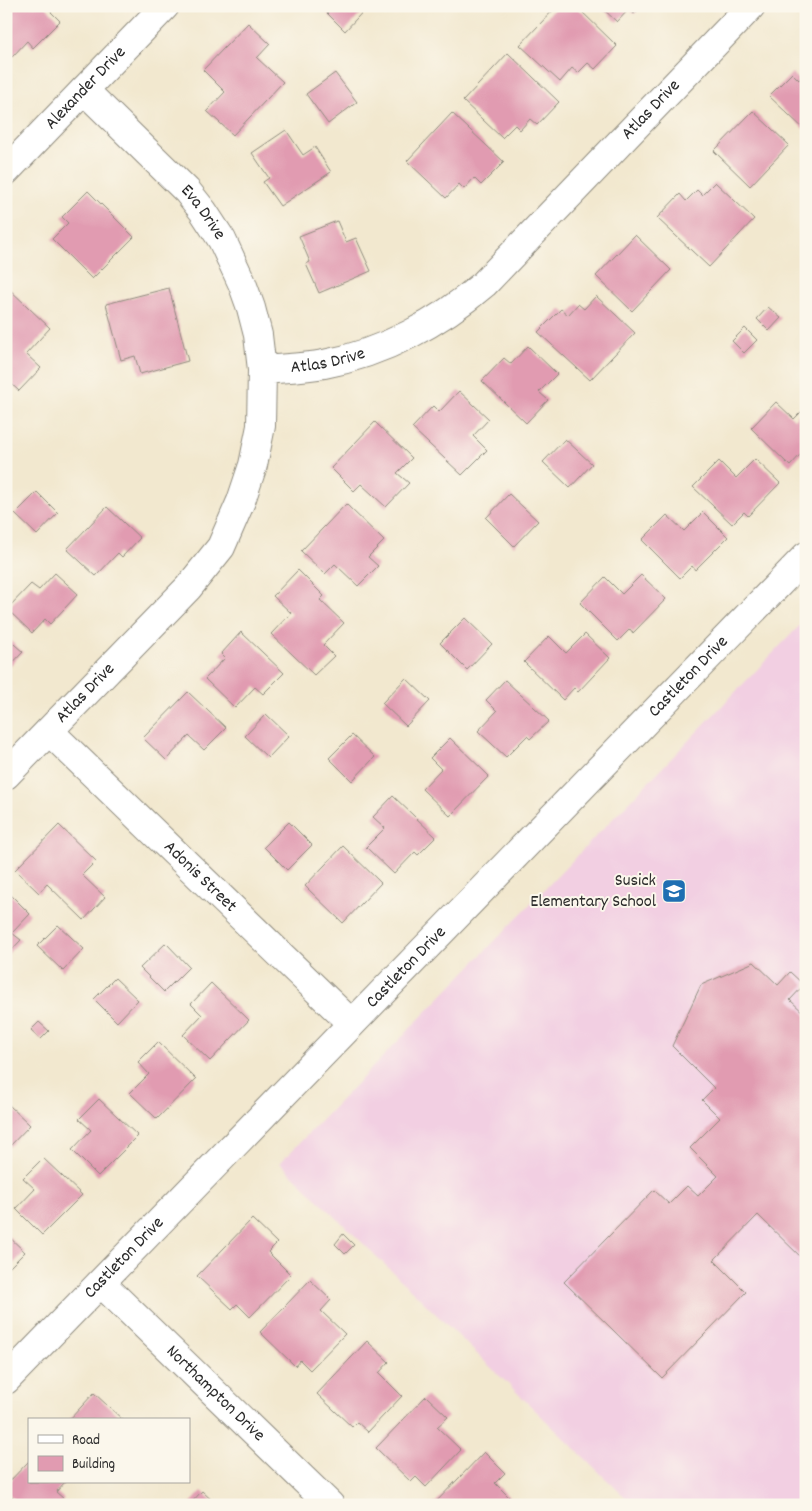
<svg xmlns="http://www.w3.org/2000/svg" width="812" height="1511" font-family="Dekko,sans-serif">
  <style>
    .built { fill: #f2cfe2 }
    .building { fill: #e19bb1 }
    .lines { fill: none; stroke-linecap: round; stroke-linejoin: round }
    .street-casing { stroke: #8e8a7d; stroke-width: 30 }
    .street { stroke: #fff; stroke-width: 28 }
    .labels { text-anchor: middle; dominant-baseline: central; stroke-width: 4; stroke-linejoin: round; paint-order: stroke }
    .street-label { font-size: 18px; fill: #2b2b2b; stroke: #fbf7ec }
    .poi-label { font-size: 18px; fill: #2b2b2b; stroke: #fbf7ec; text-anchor: end }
  </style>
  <rect width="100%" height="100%" fill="#fbf7ec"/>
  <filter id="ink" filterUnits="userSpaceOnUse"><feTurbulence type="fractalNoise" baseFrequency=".02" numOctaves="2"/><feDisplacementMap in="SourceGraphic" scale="10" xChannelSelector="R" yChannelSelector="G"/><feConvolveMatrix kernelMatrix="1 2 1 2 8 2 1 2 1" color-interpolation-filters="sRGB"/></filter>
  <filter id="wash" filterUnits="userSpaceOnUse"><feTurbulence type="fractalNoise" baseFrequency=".0096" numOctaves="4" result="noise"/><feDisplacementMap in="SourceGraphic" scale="20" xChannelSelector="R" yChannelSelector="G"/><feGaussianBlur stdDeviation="1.12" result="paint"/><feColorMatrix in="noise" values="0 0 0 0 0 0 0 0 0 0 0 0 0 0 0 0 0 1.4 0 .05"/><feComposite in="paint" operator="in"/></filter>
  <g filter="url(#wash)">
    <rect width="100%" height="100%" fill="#f2e8cf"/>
    <path class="built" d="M806,619V1505H633L280,1163Z"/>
    <g id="blocks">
      <path class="building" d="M6,6H45L60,21L33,48L27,41L12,57L6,52Z
        M320,6H368L345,31Z
        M557,6H576L617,46L595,69L588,63L578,73L572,68L560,82L520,45Z
        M600,6H642L634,14L629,9L617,22Z
        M248,23L270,44L257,58L283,82L233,135L207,111L225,92L203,70Z
        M508,53L559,102L537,125L530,119L520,130L515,125L502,138L463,101Z
        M806,72V131L769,96L792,73L799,80Z
        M335,73L357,102L328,124L306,94Z
        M753,111L789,145L750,186L714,151Z
        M452,113L504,162L481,185L474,178L464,189L459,184L446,198L407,161Z
        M286,130L303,155L315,147L331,172L280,206L263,182L269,178L252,153Z
        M715,182L754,219L709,267L657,218L680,194L686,201L697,190L702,195Z
        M88,191L134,237L92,279L52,239L68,223L62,217Z
        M337,221L346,242L356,238L371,271L319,293L306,264L310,262L299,236Z
        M635,235L671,270L632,311L596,276Z
        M6,286L50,328L26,354L41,368L19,391L6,379Z
        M169,288L188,361L140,374L135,356L121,360L106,304Z
        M596,296L635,333L590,380L538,332L561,309L568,315L578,304L584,309Z
        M768,307L781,318L769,331L757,319Z
        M745,328L757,340L744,353L732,341Z
        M528,346L557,374L539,392L548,400L526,423L482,381L504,358L511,364Z
        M459,391L489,419L473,436L487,450L462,475L412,428L433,406L439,412Z
        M776,402L794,419L806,407V457L805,458L801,454L790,466L751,428Z
        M375,422L412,458L397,473L409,483L386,507L361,484L354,491L331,468Z
        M565,439L592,464L570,488L543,462Z
        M755,459L780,483L748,516L744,512L732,524L693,487L719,461L736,478Z
        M37,492L58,513L37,535L15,514Z
        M509,494L538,521L514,546L486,518Z
        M346,504L384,541L368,557L378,566L358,586L335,564L325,574L301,551Z
        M107,507L140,538L122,557L118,553L96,576L67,549Z
        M703,512L728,537L695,570L692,566L680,578L642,540L667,515L684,531Z
        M298,570L324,596L320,600L344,623L323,645L334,656L314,675L271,634L291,613L273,596Z
        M55,573L78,594L50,624L45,619L32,633L7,609L31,584L39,590Z
        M641,575L666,599L633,633L630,629L618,641L580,603L605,577L622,594Z
        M465,618L492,644L467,670L440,643Z
        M241,632L284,673L263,694L255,687L235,708L205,679L225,658L221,654Z
        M585,634L610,658L578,692L574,688L563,700L524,662L549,636L566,653Z
        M6,637L23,652L6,670Z
        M406,678L430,701L406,726L382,703Z
        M505,680L549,721L530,739L527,736L506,757L478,731L497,711L486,700Z
        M188,692L226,728L204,750L189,736L166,760L143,738Z
        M266,714L289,736L268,758L245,736Z
        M352,735L375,757L352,781L329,758Z
        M450,738L489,776L450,816L422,789L441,769L430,758Z
        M393,796L436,837L418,855L415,852L394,874L366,847L385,828L373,817Z
        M289,822L312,845L287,870L264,847Z
        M59,825L96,861L82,875L105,897L84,920L47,884L39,893L15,870Z
        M343,846L381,883L343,923L305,886Z
        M6,890L30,914L12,933L21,940L6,956Z
        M58,925L84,949L63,971L37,946Z
        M166,943L189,967L164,992L140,968Z
        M754,962L778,985L790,972L804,985L790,1000L806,1015V1262L758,1215L714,1260L746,1292L662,1378L564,1282L654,1190L669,1204L687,1186L698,1196L718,1176L690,1148L720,1118L702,1100L714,1088L672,1046L701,985Z
        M115,978L138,1000L117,1022L94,999Z
        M211,983L249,1020L210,1061L183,1035L202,1015L191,1004Z
        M39,1022L49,1031L41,1039L31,1030Z
        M158,1042L196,1079L157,1119L130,1093L149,1074L138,1062Z
        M99,1099L138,1136L98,1176L72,1150L91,1130L79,1119Z
        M9,1105L30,1125L9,1147L6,1144V1109Z
        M43,1158L82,1195L42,1235L16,1209L35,1189L23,1178Z
        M252,1219L277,1243L268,1252L291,1275L250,1317L237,1304L232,1309L197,1276Z
        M6,1234L25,1252L6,1271Z
        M343,1234L354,1245L345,1254L335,1244Z
        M310,1280L331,1300L321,1311L345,1334L310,1370L300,1360L295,1366L260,1332Z
        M367,1341L389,1362L379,1373L402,1396L368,1432L357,1422L352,1427L317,1394Z
        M94,1393L123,1420H69Z
        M426,1396L448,1417L437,1427L461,1450L426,1487L416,1477L411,1482L376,1448Z
        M484,1452L505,1473L495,1483L517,1505H433Z
        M29,1461V1482H65L56,1492L64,1499L59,1505H21L6,1492V1485Z
        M202,1491L217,1505H189Z"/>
    </g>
  </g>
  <g filter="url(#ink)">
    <use href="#blocks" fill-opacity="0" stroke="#8e8a7d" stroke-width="1"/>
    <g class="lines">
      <defs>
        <g id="street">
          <path id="s1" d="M84,90L187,191L203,211L222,240L242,283L251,308L258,335L262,370"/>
          <path id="s2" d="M6,171L165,6"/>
          <path id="s3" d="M49,731L351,1023"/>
          <path id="s4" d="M6,775L188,588L221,547L241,501L253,465L261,426L262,370C283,368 304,368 324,364C383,353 439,323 484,284L751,6"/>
          <path id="s5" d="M101,1283L330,1505"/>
          <path id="s6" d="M6,1380L806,556"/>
        </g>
      </defs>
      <use href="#street" class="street-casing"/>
      <use href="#street" class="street"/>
    </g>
  </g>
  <defs>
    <symbol id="school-square" viewBox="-11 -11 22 22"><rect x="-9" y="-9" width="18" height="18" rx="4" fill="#1f6fb2" stroke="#fbf7ec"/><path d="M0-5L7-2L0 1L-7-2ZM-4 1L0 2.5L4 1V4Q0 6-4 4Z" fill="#fff"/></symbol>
  </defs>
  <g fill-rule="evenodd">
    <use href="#school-square" x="660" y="877" width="28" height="28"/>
  </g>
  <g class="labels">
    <g class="street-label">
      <text stroke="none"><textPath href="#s2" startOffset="115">Alexander Drive</textPath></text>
      <text stroke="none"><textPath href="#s4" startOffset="982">Atlas Drive</textPath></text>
      <text stroke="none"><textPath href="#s1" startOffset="171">Eva Drive</textPath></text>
      <text stroke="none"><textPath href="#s4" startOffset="564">Atlas Drive</textPath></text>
      <text stroke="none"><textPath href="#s6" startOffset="980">Castleton Drive</textPath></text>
      <text stroke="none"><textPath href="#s4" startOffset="114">Atlas Drive</textPath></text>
      <text stroke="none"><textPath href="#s3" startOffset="210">Adonis Street</textPath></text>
      <text stroke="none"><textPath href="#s6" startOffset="575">Castleton Drive</textPath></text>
      <text stroke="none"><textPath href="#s6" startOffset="170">Castleton Drive</textPath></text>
      <text stroke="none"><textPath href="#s5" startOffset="159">Northampton Drive</textPath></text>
    </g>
    <g class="poi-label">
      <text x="656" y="881">Susick<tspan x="656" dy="21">Elementary School</tspan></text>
    </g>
  </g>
  <rect width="812" height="1511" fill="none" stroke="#fbf7ec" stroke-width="25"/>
  <rect x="28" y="1418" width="162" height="65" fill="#fbf7ec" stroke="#a8a59f"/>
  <rect x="38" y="1435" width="25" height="8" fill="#ffffff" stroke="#a8a59f"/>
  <text x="72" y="1444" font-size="15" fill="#2b2b2b">Road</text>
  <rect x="38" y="1456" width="25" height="15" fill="#e19bb1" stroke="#a8a59f"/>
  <text x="72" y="1468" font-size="15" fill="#2b2b2b">Building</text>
</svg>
